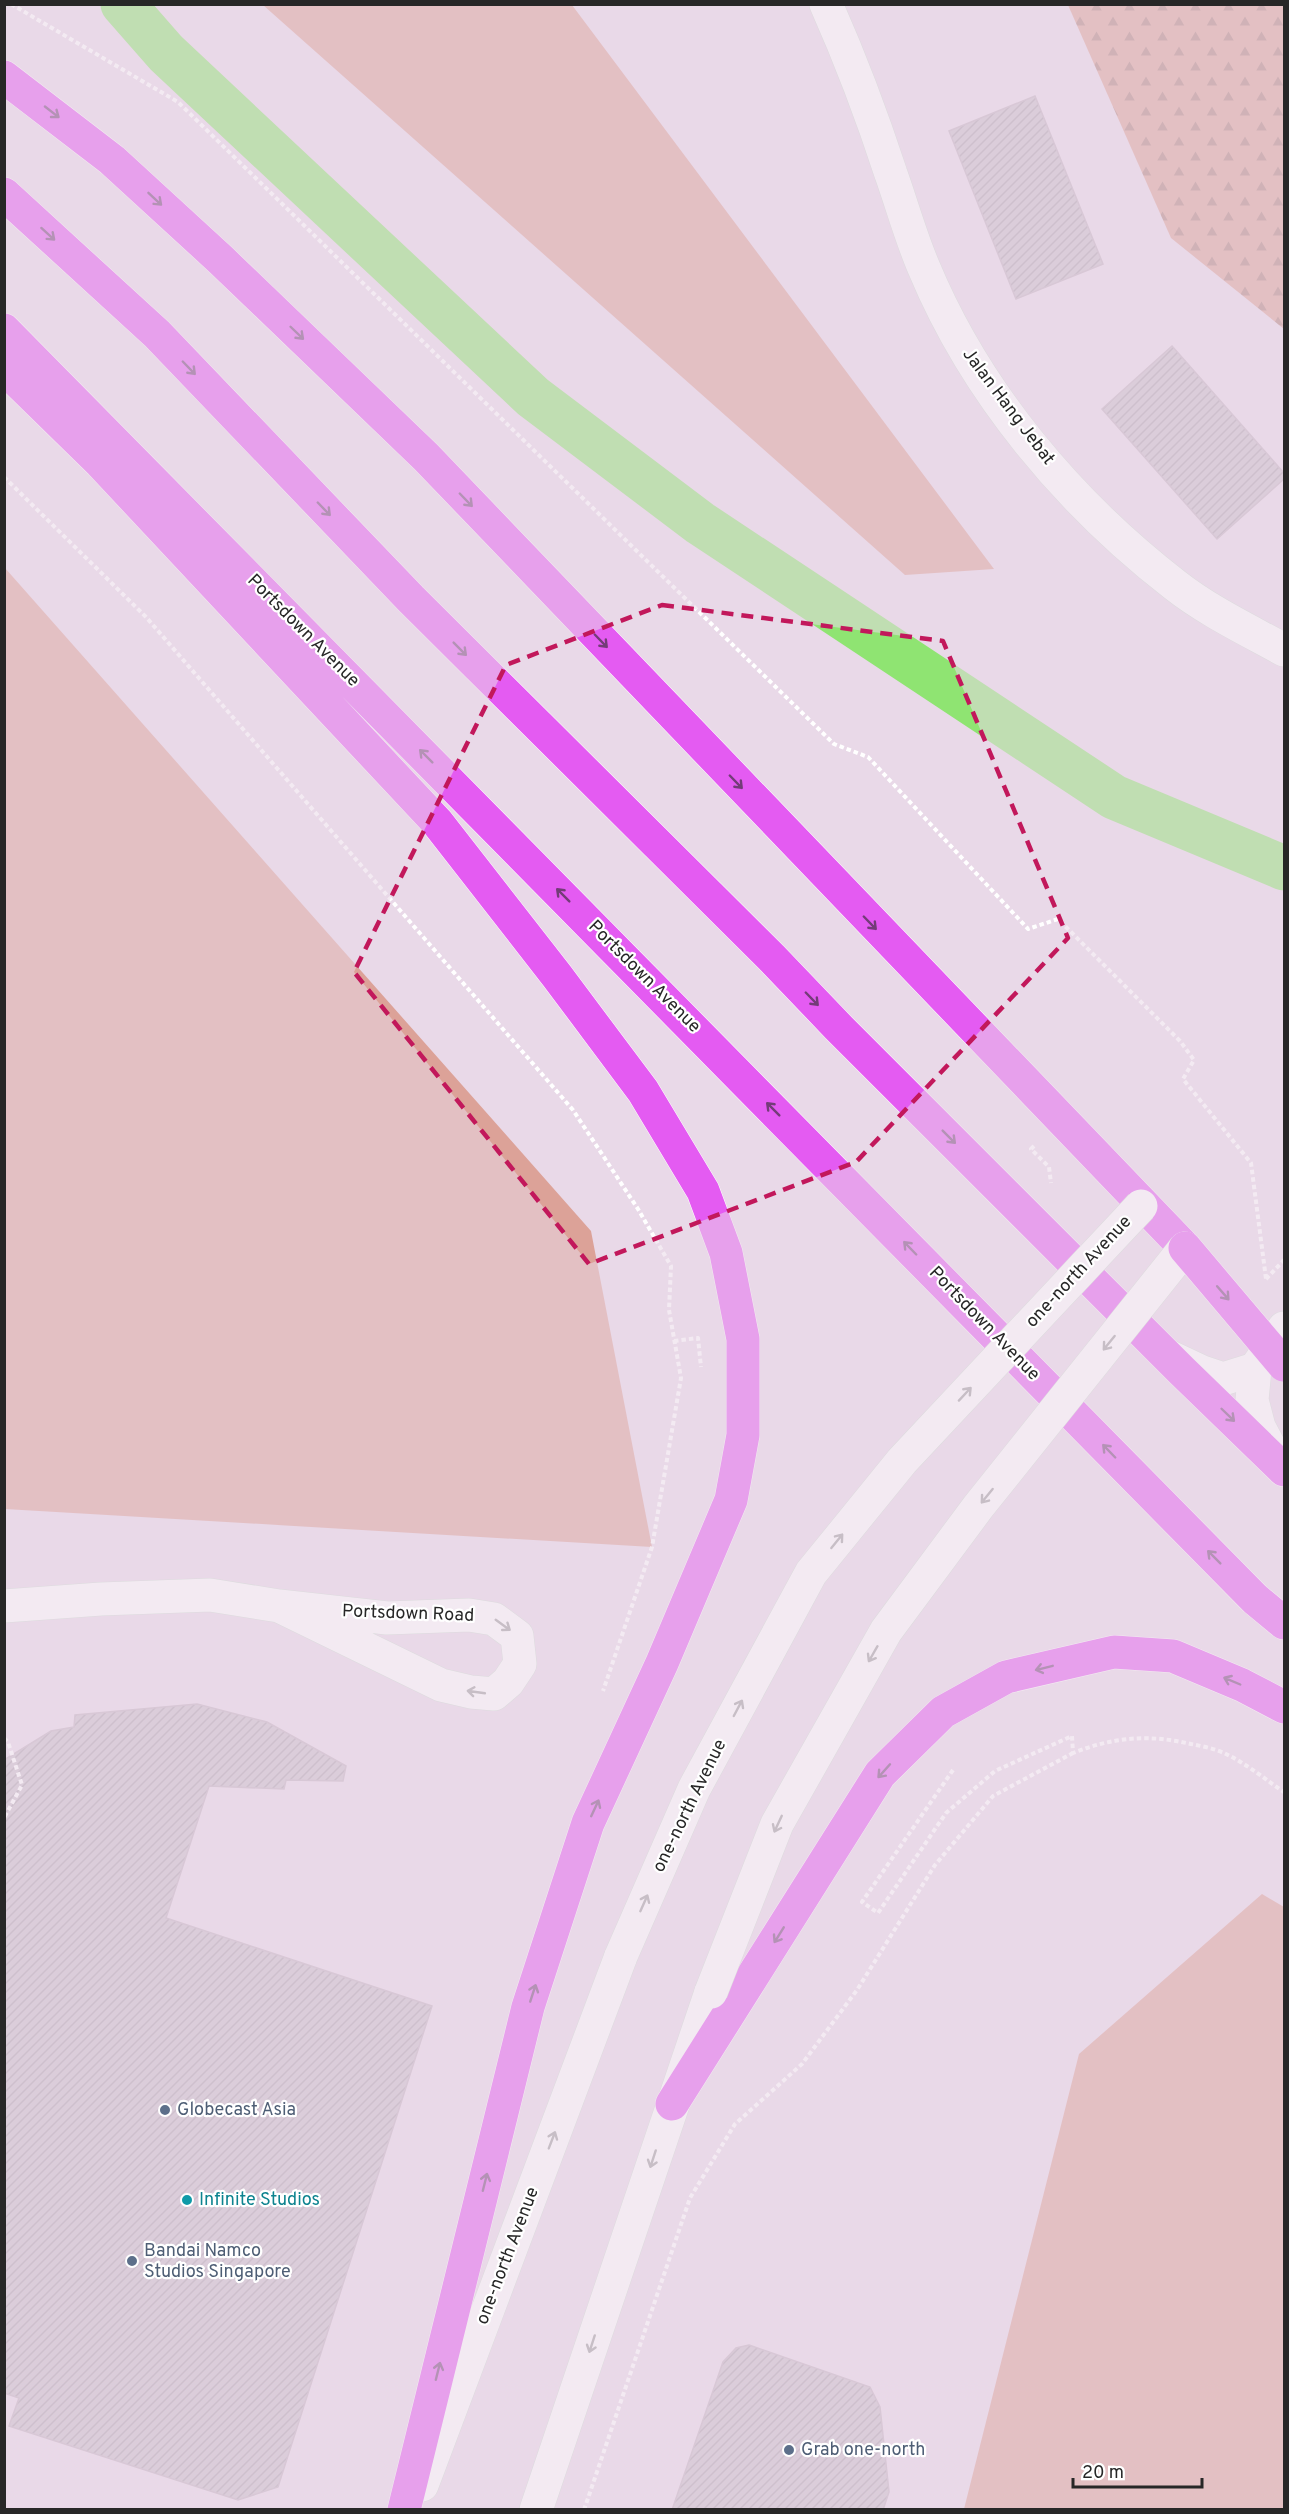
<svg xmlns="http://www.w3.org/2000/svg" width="1289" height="2514" font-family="Overpass,sans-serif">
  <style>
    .grass { fill: #dca298 }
    .forest { fill: url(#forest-firs) }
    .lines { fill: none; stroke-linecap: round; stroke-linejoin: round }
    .canal { stroke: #8fe472; stroke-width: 45 }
    .building { fill: url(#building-hatch); stroke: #c3b3c1; stroke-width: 1.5 }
    .minor-casing { stroke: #cedfd3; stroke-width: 34 }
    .highway-casing { stroke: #fff; stroke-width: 34 }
    .path { stroke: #fff; stroke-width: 4; stroke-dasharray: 4.5 3; stroke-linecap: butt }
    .minor { stroke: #fff; stroke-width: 33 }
    .highway { stroke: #e45bf2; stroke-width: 33 }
    .minor-bridge-casing { stroke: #cedfd3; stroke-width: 34; stroke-linecap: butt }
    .highway-bridge-casing { stroke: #fff; stroke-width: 34; stroke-linecap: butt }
    .minor-bridge { stroke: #fff; stroke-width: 33 }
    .highway-bridge { stroke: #e45bf2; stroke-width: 33 }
    .oneway { stroke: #733c78 }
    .oneway2 { stroke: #9e9e9e }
    .marked { fill: none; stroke: #c2185b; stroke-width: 4.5; stroke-dasharray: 12 8; stroke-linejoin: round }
    .service-dot { fill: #5c6f8a; stroke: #fff; stroke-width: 2 }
    .culture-dot { fill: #0f9aa8; stroke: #fff; stroke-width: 2 }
    .labels { text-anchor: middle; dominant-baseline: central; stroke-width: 4.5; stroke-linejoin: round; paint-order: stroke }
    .street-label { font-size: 18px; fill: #272727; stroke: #fff }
    .service-label { font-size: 18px; fill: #4e5e75; stroke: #fff; text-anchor: start }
    .culture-label { font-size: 18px; fill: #0d838f; stroke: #fff; text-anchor: start }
  </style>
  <defs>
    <pattern id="forest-firs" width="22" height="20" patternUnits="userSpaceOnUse" patternTransform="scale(1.5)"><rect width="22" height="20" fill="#dca298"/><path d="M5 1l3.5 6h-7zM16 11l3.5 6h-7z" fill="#b2847c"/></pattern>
    <pattern id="building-hatch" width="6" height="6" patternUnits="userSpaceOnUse" patternTransform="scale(1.5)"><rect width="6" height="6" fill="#cbbeca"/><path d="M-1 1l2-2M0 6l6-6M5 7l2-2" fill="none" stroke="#aea3ae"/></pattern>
  </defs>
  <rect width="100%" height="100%" fill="#e9d9e8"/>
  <path class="grass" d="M263,5H572L994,569L905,575Z
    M5,568L591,1231L652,1547L5,1509Z
    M1262,1894L1284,1907V2509H964L1079,2054Z"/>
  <path class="forest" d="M1068,5H1284V329L1171,238Z"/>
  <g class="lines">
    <path class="canal" d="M123,4L166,53L533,397L700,523L1114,797L1284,868"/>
  </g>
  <path class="building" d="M1035,96L1103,264L1016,299L949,131Z
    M1172,346L1284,473V479L1217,539L1102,409Z
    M197,1704L267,1722L346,1766L343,1781L286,1780L284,1789L209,1786L166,1918L432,2006L278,2487L238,2500L9,2426L19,2398L4,2393V1760L51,1731L74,1727L75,1715Z
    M749,2345L870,2387L880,2407L889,2492L883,2510H672L723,2362L736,2348Z"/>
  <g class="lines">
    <defs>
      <path id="minor" d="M826,4C851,60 872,116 891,174C902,205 911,238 924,268C976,393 1069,503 1175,585C1208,611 1248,630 1284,650
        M1168,1356L1202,1372L1223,1379L1255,1369
        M1277,1461L1259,1427L1252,1400L1255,1369L1284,1328
        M4,1606L101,1599L210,1595L279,1606L387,1618L469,1615L494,1619L517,1636L520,1664L508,1682L494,1694L471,1692L441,1685L279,1606
        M422,2485L621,1956
        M536,2510L711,1992"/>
      <path id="highway" d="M4,77L112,160L221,260L426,457L1185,1248
        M4,194L157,334L411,599L771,957L838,1027L1181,1370L1284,1470
        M4,330L1255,1599L1284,1623
        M4,368L100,462L437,822L557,976L643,1091L703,1191L726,1253L743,1339V1435L731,1500L662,1663L588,1823L528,2007L404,2510
        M672,2104L880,1774L943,1712L1006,1677L1114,1652L1173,1656L1242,1685L1284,1707"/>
    </defs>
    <use href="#minor" class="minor-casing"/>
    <use href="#highway" class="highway-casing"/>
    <path class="path" d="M11,4L178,102L834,744L868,757L1028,929L1058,919L1180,1041L1194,1060L1183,1079L1251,1163L1266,1279
      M4,477L146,617L573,1110L638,1209L671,1266L669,1310L681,1378L652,1547L603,1691
      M1034,1146L1031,1149L1049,1167L1051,1183
      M1266,1279L1284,1260
      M674,1341L698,1338L701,1367
      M4,1738L8,1742L22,1785L4,1818
      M953,1770L862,1902L878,1913L946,1813L995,1771L1072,1736L1073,1753C1114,1737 1148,1734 1191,1744C1202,1746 1216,1749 1226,1754C1247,1764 1266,1780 1284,1792
      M584,2510L690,2198L735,2124L802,2064L857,1990L935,1865L993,1796L1073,1753"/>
    <use href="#minor" class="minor"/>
    <use href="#highway" class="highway"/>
    <defs>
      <path id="minor-bridge" d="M621,1956L694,1789L811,1573L902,1461L1141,1206
        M711,1992L777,1824L886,1631L978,1507L1185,1248"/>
      <path id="highway-bridge" d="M1185,1248L1284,1365"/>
    </defs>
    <use href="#minor-bridge" class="minor-bridge-casing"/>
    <use href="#highway-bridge" class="highway-bridge-casing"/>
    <use href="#minor-bridge" class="minor-bridge"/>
    <use href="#highway-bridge" class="highway-bridge"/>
  </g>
  <defs><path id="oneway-shaft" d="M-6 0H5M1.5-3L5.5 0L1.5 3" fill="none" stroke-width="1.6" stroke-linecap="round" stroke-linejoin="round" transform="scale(1.5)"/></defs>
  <g class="oneway">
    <use href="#oneway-shaft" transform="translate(52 112) rotate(38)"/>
    <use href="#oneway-shaft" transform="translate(155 199) rotate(43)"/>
    <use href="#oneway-shaft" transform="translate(48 234) rotate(42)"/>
    <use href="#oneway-shaft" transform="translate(297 333) rotate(44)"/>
    <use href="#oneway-shaft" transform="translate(189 368) rotate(46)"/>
    <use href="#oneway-shaft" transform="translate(466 500) rotate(46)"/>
    <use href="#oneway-shaft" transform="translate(324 509) rotate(46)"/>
    <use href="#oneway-shaft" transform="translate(601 641) rotate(46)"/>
    <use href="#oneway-shaft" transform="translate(460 649) rotate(45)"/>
    <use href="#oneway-shaft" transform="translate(426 756) rotate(-135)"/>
    <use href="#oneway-shaft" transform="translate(736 782) rotate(46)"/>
    <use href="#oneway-shaft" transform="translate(563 895) rotate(-135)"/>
    <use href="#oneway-shaft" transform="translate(870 923) rotate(46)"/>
    <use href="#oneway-shaft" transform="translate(812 999) rotate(46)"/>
    <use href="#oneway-shaft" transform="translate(773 1109) rotate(-135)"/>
    <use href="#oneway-shaft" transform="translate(949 1137) rotate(45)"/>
    <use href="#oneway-shaft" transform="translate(910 1248) rotate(-134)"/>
    <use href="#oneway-shaft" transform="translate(1223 1293) rotate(49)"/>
    <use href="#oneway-shaft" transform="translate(1228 1415) rotate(44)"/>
    <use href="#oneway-shaft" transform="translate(1109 1451) rotate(-134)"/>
    <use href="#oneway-shaft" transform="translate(1214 1557) rotate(-135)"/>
    <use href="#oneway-shaft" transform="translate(1044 1668) rotate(166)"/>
    <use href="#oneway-shaft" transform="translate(1232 1681) rotate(-157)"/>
    <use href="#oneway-shaft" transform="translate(884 1771) rotate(132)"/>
    <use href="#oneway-shaft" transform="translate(595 1808) rotate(-65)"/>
    <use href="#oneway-shaft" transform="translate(779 1935) rotate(122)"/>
    <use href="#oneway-shaft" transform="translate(533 1993) rotate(-72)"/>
    <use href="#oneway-shaft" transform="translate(485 2182) rotate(-76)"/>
    <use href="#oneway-shaft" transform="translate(438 2371) rotate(-76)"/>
  </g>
  <g class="oneway2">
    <use href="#oneway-shaft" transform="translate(1109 1343) rotate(129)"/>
    <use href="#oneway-shaft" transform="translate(965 1394) rotate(-47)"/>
    <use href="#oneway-shaft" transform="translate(987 1496) rotate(129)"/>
    <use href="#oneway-shaft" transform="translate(837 1541) rotate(-51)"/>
    <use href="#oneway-shaft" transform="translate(503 1625) rotate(36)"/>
    <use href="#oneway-shaft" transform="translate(873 1654) rotate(120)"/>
    <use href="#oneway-shaft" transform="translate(476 1692) rotate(-172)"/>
    <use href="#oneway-shaft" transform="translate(738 1708) rotate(-62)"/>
    <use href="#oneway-shaft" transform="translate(778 1824) rotate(115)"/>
    <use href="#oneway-shaft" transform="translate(644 1903) rotate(-66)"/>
    <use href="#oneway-shaft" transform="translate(552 2140) rotate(-69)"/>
    <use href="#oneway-shaft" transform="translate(653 2159) rotate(108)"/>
    <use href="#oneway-shaft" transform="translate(592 2344) rotate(108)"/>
  </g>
  <path d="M0 0H1289V2514H0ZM662,605L943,641L1068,938L856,1162L589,1264L354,972L506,665Z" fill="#e9d9e8" fill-opacity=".55" fill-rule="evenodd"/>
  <path class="marked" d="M662,605L943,641L1068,938L856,1162L589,1264L354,972L506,665Z"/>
  <g class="service-dot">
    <circle cx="165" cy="2110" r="6"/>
    <circle cx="132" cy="2261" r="6"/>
    <circle cx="789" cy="2450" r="6"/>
  </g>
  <circle class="culture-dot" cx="187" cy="2200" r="6"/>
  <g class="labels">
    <g class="street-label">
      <text transform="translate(1008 407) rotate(53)">Jalan Hang Jebat</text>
      <text transform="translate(303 631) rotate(45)">Portsdown Avenue</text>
      <text transform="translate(644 977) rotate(45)">Portsdown Avenue</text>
      <text transform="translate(1079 1272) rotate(-47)">one-north Avenue</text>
      <text transform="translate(984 1324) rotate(46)">Portsdown Avenue</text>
      <text transform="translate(408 1614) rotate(2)">Portsdown Road</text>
      <text transform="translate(690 1806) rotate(-64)">one-north Avenue</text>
      <text transform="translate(508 2256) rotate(-69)">one-north Avenue</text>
    </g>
    <g class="service-label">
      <text x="177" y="2110">Globecast Asia</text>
      <text x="144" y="2251">Bandai Namco<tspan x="144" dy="21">Studios Singapore</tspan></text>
      <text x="801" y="2450">Grab one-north</text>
    </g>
    <g class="culture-label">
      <text x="199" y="2200">Infinite Studios</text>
    </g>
  </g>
  <rect width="1289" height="2514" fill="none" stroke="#272727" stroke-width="12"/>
  <path d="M1073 2478v9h129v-9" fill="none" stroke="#272727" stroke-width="3"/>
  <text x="1082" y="2478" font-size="18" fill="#272727" stroke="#ffffff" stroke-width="4.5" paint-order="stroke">20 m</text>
</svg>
